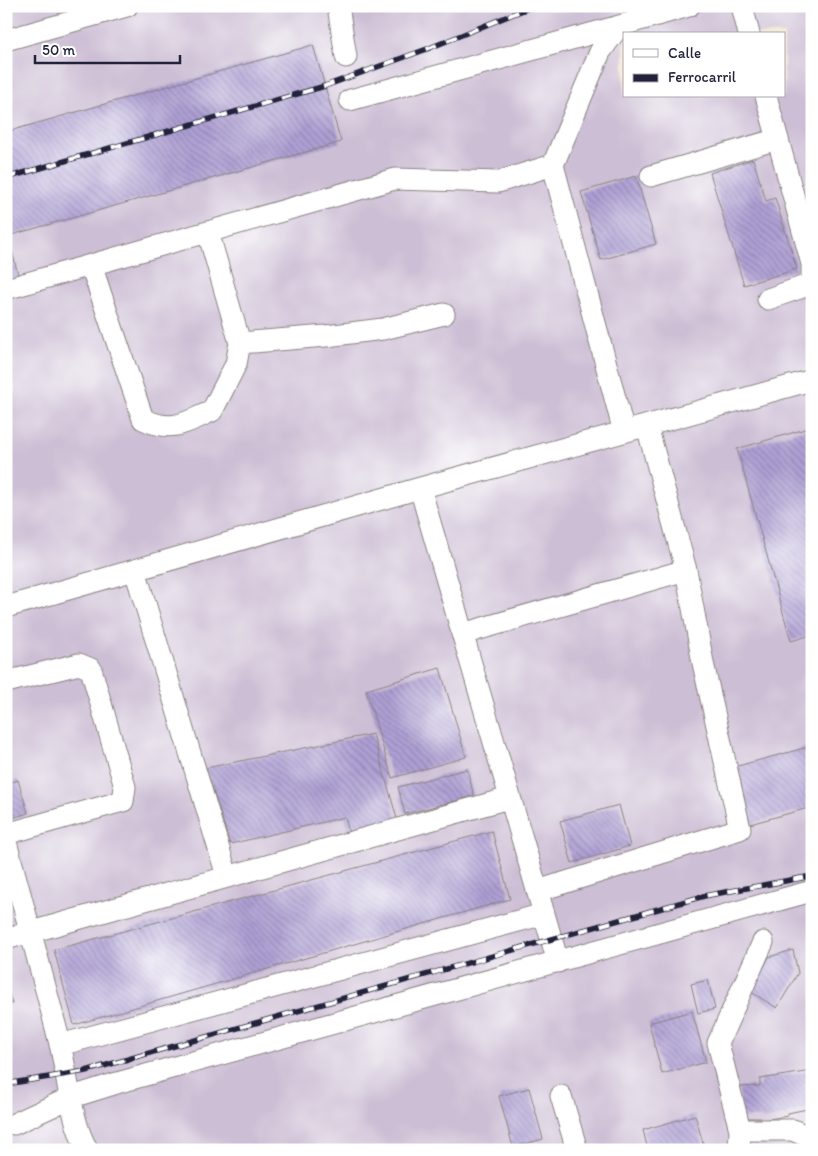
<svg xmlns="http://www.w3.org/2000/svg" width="818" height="1156" font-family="Itim,sans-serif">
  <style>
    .industrial { fill: #ccbed4; fill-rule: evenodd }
    .building { fill: url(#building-back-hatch) }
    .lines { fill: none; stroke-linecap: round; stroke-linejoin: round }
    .minor-casing { stroke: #8a8281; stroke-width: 23 }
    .minor { stroke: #fff; stroke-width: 21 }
    .rail-casing { stroke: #22223b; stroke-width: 5.5 }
    .rail { stroke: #fff; stroke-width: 4; stroke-dasharray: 11; stroke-linecap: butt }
  </style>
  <defs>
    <pattern id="building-back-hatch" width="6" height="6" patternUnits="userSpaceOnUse" patternTransform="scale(1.25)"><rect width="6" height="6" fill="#afa0d4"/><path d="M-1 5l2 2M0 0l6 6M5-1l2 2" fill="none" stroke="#8e82ad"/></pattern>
  </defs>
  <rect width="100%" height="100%" fill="#fff"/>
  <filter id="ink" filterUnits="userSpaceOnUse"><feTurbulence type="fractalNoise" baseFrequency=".02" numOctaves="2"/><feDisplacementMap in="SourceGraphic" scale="10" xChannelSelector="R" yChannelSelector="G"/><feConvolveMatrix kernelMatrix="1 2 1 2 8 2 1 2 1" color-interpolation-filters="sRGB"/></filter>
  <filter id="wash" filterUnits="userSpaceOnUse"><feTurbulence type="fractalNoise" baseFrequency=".0096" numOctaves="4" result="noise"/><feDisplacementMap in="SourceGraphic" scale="20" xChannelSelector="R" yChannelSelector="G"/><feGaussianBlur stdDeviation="1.12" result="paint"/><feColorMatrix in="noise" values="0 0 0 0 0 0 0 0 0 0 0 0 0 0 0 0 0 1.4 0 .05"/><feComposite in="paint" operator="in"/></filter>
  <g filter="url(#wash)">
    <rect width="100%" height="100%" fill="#f2e3c7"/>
    <path class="industrial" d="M6,6H812V1150H6ZM624,34H784V96H624Z"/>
    <g id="blocks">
      <path class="building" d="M313,45L341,142L8,236L20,282L6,286V132Z
        M753,159L766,201L775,198L797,269L744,285L710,173Z
        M636,176L656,244L601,260L581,192Z
        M812,427V635L791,641L737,449Z
        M440,668L466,757L392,778L366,690Z
        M373,734L397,819L349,832L345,817L230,844L206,768Z
        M812,746V807L750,824L734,767Z
        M467,769L474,796L405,814L398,787Z
        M18,780L28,813L6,820V784Z
        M619,805L630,846L572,863L560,821Z
        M492,831L510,899L74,1025L54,950Z
        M793,950L798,973L777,1008L751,992L769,957Z
        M708,980L715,1009L698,1013L691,984Z
        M6,984L12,1004L6,1006Z
        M692,1011L706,1062L662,1074L649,1023Z
        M812,1071V1108L788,1113V1116L762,1120L761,1118H741L739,1087L760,1086V1079Z
        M529,1088L543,1139L513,1147L499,1096Z
        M695,1115L705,1150H648L643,1130Z"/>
    </g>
  </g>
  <g filter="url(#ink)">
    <use href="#blocks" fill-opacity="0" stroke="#8a8281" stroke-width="1"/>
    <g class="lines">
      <defs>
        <path id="minor" d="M338,6L346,57
          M742,6L749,34
          M6,40L127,6
          M766,96L812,264V288
          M350,100L619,26
          M651,176L778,139
          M208,232L240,343
          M91,265L143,419C172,433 185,423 212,411L236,364L240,343L326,336L383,329L444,314
          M6,289L395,179L498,182L553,165
          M768,299L811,284
          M624,432L553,165L600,52L619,26L689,6
          M420,488L558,962
          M135,570L227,876
          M6,607L420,488L812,380
          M462,634L686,570
          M6,682L79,664L91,669L125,787L123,801L6,834
          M6,842C24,909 43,976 60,1044C67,1073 72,1127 88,1150
          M537,891L740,829L703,663L686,570L647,426
          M6,939L509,798
          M60,1045L544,914
          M561,1096L577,1150
          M14,1124L72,1097L117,1083L812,891
          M740,1130H793L812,1139
          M739,1150L740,1130L718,1043L763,942"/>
      </defs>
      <use href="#minor" class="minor-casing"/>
      <use href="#minor" class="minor"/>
      <defs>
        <path id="rail" d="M6,178L325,86L427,49L533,6
          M6,1084L86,1071L704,896L812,876"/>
      </defs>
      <use href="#rail" class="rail-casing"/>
      <use href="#rail" class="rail"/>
    </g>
  </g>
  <rect width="818" height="1156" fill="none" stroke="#fff" stroke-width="25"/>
  <rect x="623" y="32" width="162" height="65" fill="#ffffff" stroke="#a7a7b1"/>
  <rect x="633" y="49" width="25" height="8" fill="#ffffff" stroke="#a7a7b1"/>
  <text x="668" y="58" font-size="15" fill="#22223b">Calle</text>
  <rect x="633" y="74" width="25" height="8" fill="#22223b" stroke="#a7a7b1"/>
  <text x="668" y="82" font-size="15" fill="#22223b">Ferrocarril</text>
  <path d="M35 55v8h145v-8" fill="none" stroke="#22223b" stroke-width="2.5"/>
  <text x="42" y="55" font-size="15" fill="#22223b" stroke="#ffffff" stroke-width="4" paint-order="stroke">50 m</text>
</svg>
